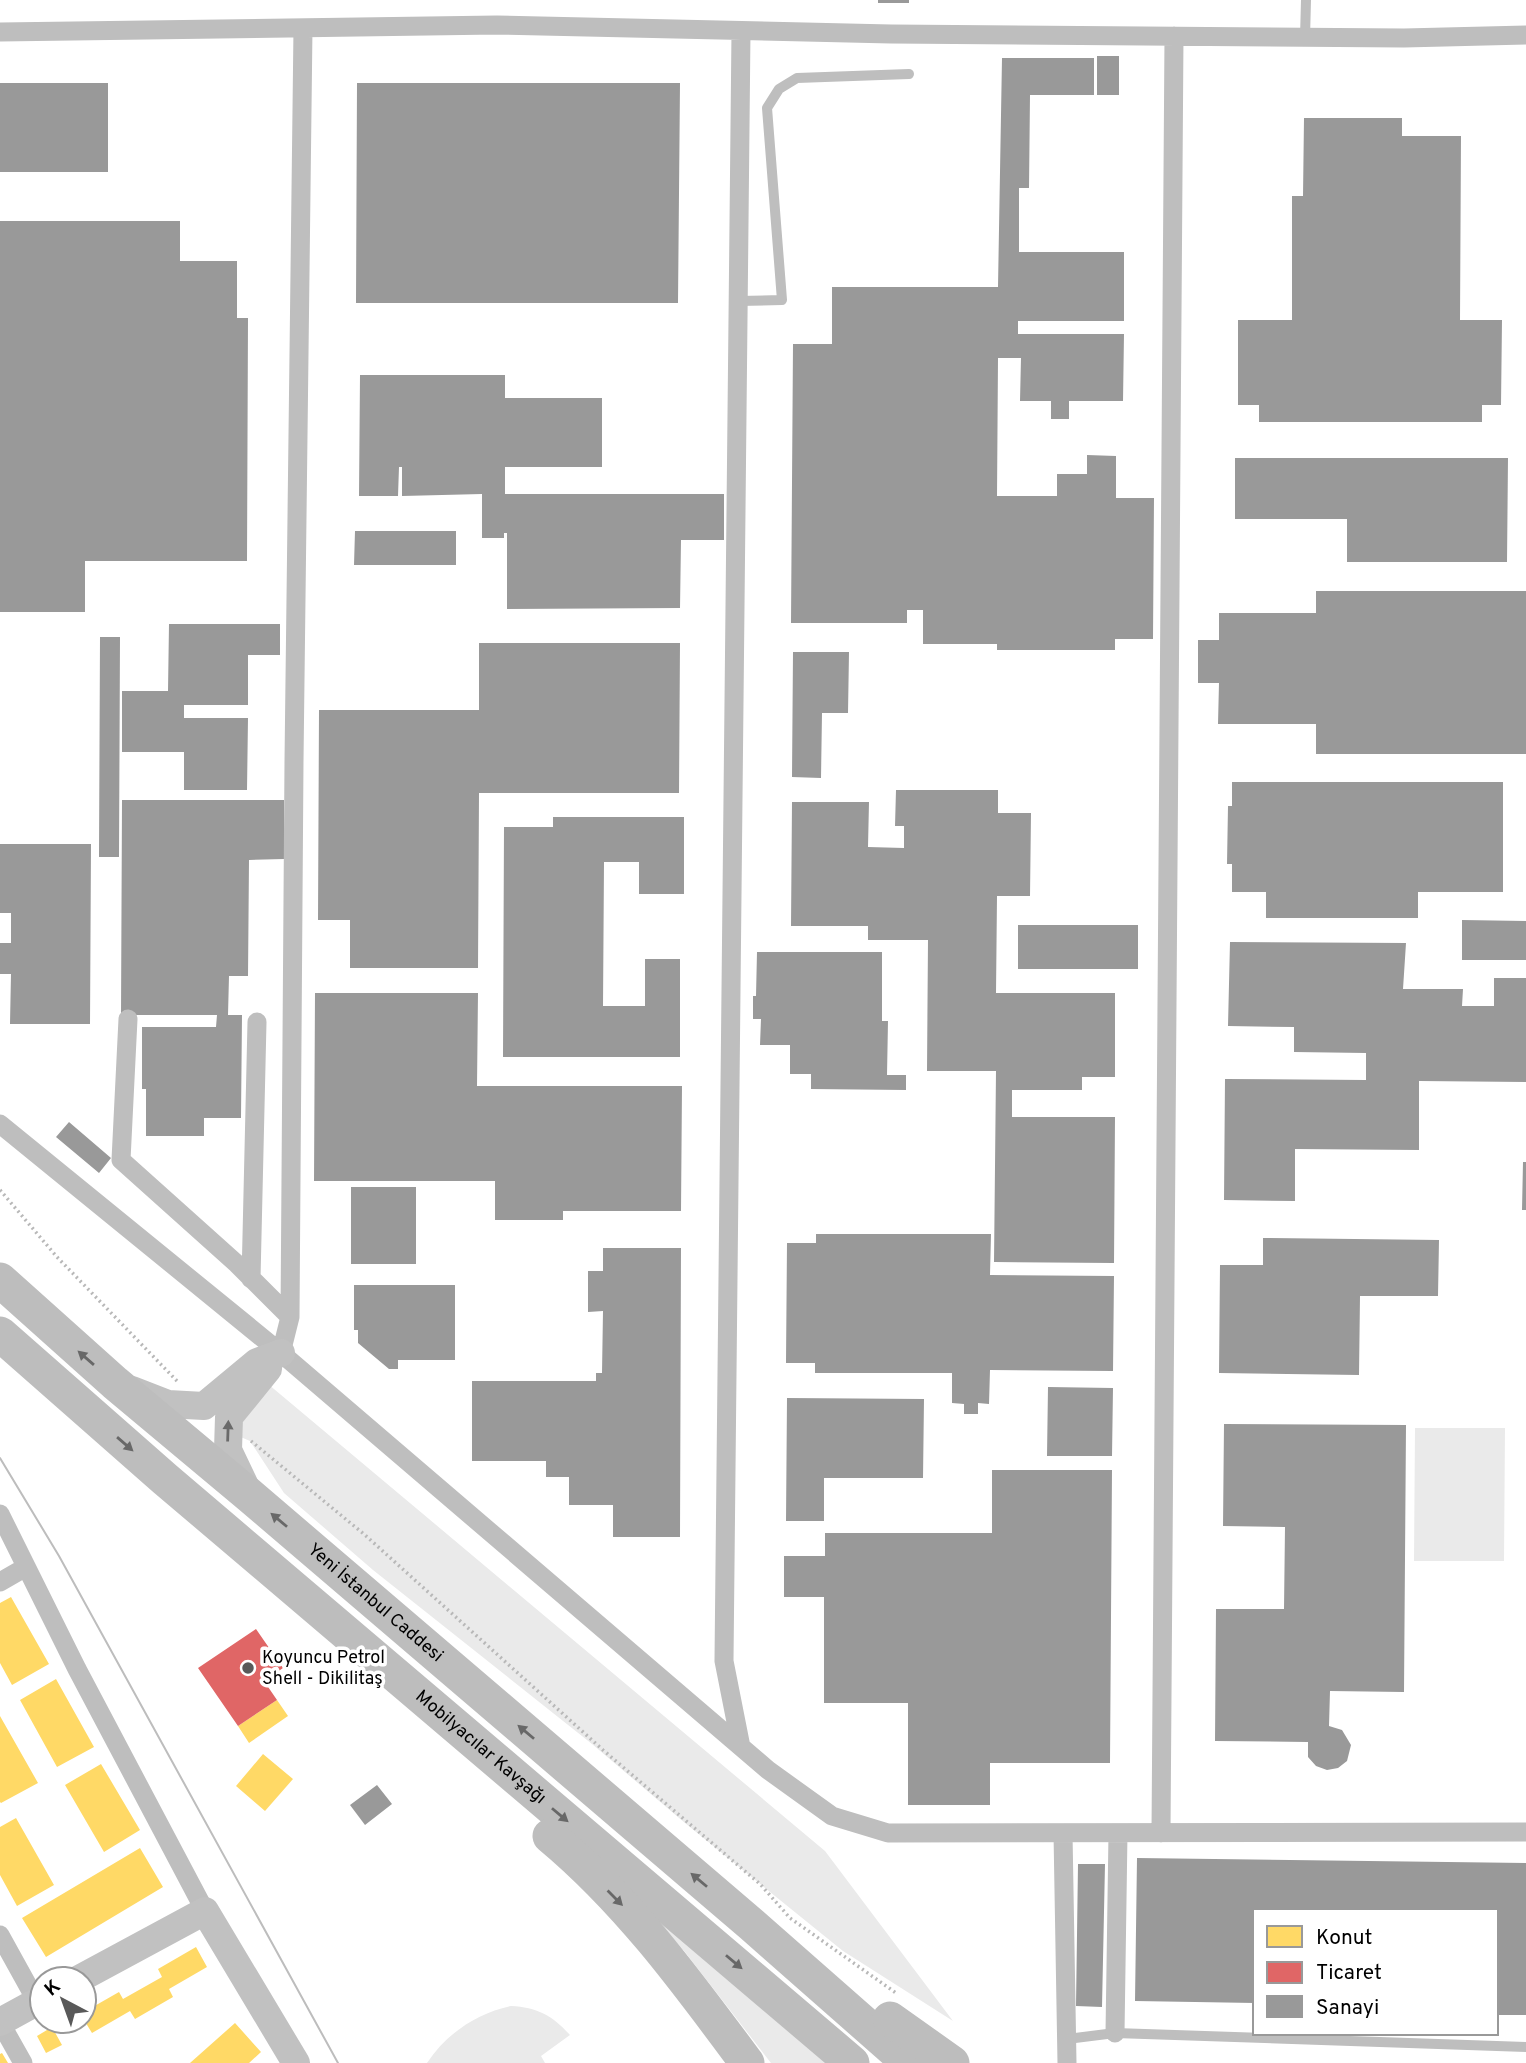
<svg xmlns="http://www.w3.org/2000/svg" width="1526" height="2063" font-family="Overpass,sans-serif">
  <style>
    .green { fill: #eaeaea }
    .homes { fill: #ffd966 }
    .shops { fill: #e06666 }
    .industry { fill: #999 }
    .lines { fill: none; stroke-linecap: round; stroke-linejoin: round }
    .path { stroke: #b8b8b8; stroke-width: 3.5; stroke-dasharray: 2 3.5; stroke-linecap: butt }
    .lane { stroke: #bebebe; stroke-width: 10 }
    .street { stroke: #bebebe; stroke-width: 19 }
    .secondary { stroke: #c1c1c1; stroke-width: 28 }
    .highway { stroke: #bdbdbd; stroke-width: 35 }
    .tram { stroke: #bdbdbd; stroke-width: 2 }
    .oneway { fill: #686868 }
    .oneway2 { fill: #6a6a6a }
    .poi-dot { fill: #595959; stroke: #fff; stroke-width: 2.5 }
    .labels { text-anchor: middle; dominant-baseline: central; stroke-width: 7; stroke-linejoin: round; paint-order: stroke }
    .street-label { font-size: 18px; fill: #000; stroke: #fff }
    .poi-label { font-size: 18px; fill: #000; stroke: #fff; text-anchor: start }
  </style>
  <rect width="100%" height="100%" fill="#fff"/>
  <path class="green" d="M268,1384L825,1851L953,2021L843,1951L685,1823L592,1744L373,1570L284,1493L250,1441L229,1432Z
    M1415,1428H1505L1504,1561H1414Z
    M626,1884L831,2063H771L685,1952Z
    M511,2006C537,2007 553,2016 570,2035L541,2056L545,2063H427C446,2034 477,2013 511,2006Z"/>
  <path class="homes" d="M11,1597L49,1664L12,1685L0,1663V1603Z
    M56,1679L94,1747L57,1767L20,1700Z
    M277,1700L288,1716L249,1743L238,1726Z
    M0,1716L38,1783L1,1803L0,1802Z
    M263,1754L293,1779L265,1811L236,1786Z
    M101,1764L140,1830L104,1852L65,1785Z
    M16,1818L54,1885L17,1906L0,1875V1827Z
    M140,1848L163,1887L46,1957L22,1918Z
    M196,1947L207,1967L169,1989L173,1997L135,2019L130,2011L92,2033L84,2020V2012L119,1992L123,1999L162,1977L158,1969Z
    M235,2023L261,2052L249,2063H190Z
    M52,2027L62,2045L46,2053L37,2036Z
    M2,2053L8,2063H0V2054Z"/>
  <path class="shops" d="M256,1629L283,1668L264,1681L277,1700L238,1726L198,1668Z"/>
  <path class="industry" d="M878,0H909V3H878Z
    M1097,56H1119V95H1097Z
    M1002,58H1094V95H1030L1029,188H1019V252H1124V321H1018V334H1124L1123,401H1069V419H1051V401H1020L1021,358H998L997,496H1057V474H1087V455L1116,456V498H1154L1153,639H1115V650H997V644H923V610H907V623H791L793,344H832V287H998Z
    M0,83H108V172H0Z
    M357,83H680L678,303H356Z
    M1304,118H1402V136H1461L1460,320H1502L1501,405H1482V422H1259V405H1238V320H1292V196H1303Z
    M0,221H180V261H237V318H248L247,561H85V612H0Z
    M360,375H505V398H602V467H505V494H724V540H681L680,608L507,609V533H504V538H482V494L402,496V467H399L398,496H359Z
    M1235,458H1508L1507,562H1347V519H1235Z
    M355,531H456V565H354Z
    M1316,591H1526V754H1316V724H1218L1219,683H1198V640H1219V613H1316Z
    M169,624H280V655H248V705H184V718H248L247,790H184V752H122V691H168Z
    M100,637H120L119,857H99Z
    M479,643H680L679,793H479L478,968H350V920H318L319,710H479Z
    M793,652H849L848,713H822L821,778L792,777Z
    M1232,782H1503V892H1418V918H1266V892H1232V864H1227L1228,806H1232Z
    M896,790H998V813H1031L1030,896H997L996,993H1115V1077H1082V1090H1012V1117H1115L1114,1263L994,1262L996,1071H927L928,940H868V926H791L792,802H869L868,847L904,848V826H895Z
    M122,800H284V859L249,860L248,976H229L228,1015H242L241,1118H204V1136H146V1089H142V1027H216L217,1015H121Z
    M553,817H684V894H639V862H604L603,1006H645V959H680V1057H503L504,827H553Z
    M0,844H91L90,1024H10L11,974H0V943H11V913H0Z
    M1462,920L1526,921V960H1462Z
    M1018,925H1138V969H1018Z
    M1230,942L1406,943L1403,989H1463L1462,1006H1494V978H1526V1082L1419,1081V1150L1295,1149V1201L1224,1200L1225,1079L1366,1080V1053L1294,1052V1027L1228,1026Z
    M757,952H882V1021H888L887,1075H906V1090L811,1089V1074H790V1045H760L761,1019H753V996H756Z
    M315,993H478L477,1086H682L681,1211H563V1220H495V1181H314Z
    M69,1122L111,1158L99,1173L56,1137Z
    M1523,1162H1526V1210H1522Z
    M351,1187H416V1264H351Z
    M816,1234H991L990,1275L1114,1276L1113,1371L990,1370L989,1404L978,1403V1414H964V1404L952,1403V1373H815V1363H786L787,1243H816Z
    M1263,1238L1439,1240L1438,1296H1360L1359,1375L1219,1373L1220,1265H1263Z
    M603,1248H681L680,1537H613V1505H569V1477H546V1461H472V1381H596V1373H602L603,1311L588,1312V1271H603Z
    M354,1285H455V1360H398V1369H389L358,1343V1330H354Z
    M1048,1387L1113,1388L1112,1456H1047Z
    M787,1398L924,1399L923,1478H824V1521H786Z
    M1224,1424L1406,1425L1404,1692L1330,1691L1329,1726L1342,1730L1351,1745L1347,1761L1338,1768L1327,1770L1316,1766L1308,1757V1742L1215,1741L1216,1609H1284L1285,1527L1223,1526Z
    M992,1470H1112L1110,1763H990V1805H908V1703H824V1597H784V1556H825V1533H992Z
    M377,1785L392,1804L365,1825L350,1805Z
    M1137,1858L1526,1863V2015H1496V1911H1255V2003L1135,2001Z
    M1078,1864H1105L1102,2007L1076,2006Z"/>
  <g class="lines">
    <path class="path" d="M0,1190L57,1257L177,1381
      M251,1441L365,1535L603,1750L760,1884L790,1918L896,1993"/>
    <path class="lane" d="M1305,38L1306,0
      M739,301L782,300L767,108L779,89L797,78L909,74
      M1067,2039L1115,2033L1526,2047"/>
    <path class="street" d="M0,32L497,25L891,34L1404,38L1526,35
      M128,1019L121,1160L237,1264L290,1317
      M0,1124L281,1353L768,1770L832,1816L888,1833L1526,1832
      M251,1279L257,1022
      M281,1353L290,1317L294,761L303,28
      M0,1514L77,1669L205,1911
      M0,1582L26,1567
      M741,1747L724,1661L741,31
      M1063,1833L1067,2063
      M1161,1833L1174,36
      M0,1935L37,2002
      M0,2022L23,2063
      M1115,2033L1118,1833"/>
    <path class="secondary" d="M132,1390L168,1404L204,1406L257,1362L281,1353
      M248,1492L228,1450L229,1417L268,1369
      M79,1979L205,1911L296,2063
      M0,2022L42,1999"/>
    <g class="highway">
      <path id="s1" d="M0,1280L115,1383L249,1495L751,1924L909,2063"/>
      <path id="s2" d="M0,1334L165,1479L852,2063"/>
      <path d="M550,1836C628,1901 687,1982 747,2063"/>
      <path d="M890,2019L952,2063"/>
    </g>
    <path class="tram" d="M0,1458L59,1556L338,2063"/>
  </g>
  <defs><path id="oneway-solid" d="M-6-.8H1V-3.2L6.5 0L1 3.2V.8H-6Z" transform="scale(1.75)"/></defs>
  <g class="oneway">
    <use href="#oneway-solid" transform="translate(86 1358) rotate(-139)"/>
    <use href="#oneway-solid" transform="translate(125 1444) rotate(41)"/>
    <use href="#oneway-solid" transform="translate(279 1520) rotate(-140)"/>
    <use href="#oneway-solid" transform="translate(526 1732) rotate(-140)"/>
    <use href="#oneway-solid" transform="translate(560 1815) rotate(40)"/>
    <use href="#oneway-solid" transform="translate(699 1880) rotate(-140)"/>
    <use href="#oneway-solid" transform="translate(615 1898) rotate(45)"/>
    <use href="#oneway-solid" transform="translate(734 1962) rotate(40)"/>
  </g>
  <use class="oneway2" href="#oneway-solid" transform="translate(228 1431) rotate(-88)"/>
  <circle class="poi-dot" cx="248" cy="1668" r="7"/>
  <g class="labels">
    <g class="street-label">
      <text stroke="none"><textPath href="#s1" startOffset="495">Yeni İstanbul Caddesi</textPath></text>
      <text stroke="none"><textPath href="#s2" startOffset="634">Mobilyacılar Kavşağı</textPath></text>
    </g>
    <g class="poi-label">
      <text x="262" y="1658">Koyuncu Petrol<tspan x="262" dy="21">Shell - Dikilitaş</tspan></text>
    </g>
  </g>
  <rect x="1253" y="1909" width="245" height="126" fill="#ffffff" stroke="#999999" stroke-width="2"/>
  <rect x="1267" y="1926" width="35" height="21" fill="#ffd966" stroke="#999999" stroke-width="2"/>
  <text x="1316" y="1944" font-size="21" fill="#000000">Konut</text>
  <rect x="1267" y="1962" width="35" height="21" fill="#e06666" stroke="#999999" stroke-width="2"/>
  <text x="1316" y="1979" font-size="21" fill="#000000">Ticaret</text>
  <rect x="1267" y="1996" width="35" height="21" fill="#999999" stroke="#999999" stroke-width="2"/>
  <text x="1316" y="2014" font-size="21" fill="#000000">Sanayi</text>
  <g transform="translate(63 2000) rotate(319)"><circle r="33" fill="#ffffff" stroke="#999999" stroke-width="2"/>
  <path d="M0-5L12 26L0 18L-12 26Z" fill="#595959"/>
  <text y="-10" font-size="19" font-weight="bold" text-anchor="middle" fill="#000000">K</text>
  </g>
</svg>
